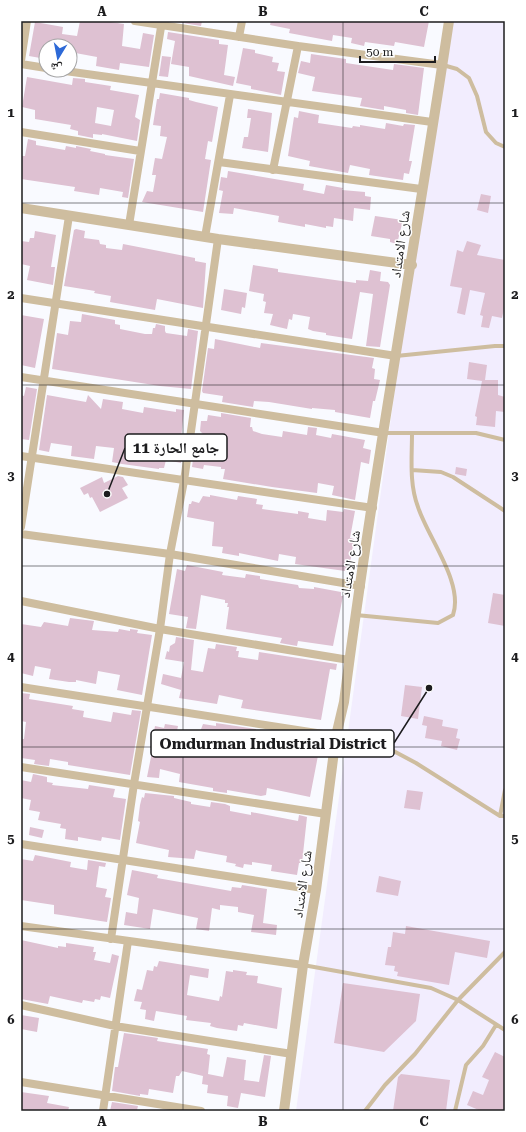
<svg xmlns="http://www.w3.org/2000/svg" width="526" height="1132" font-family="'Roboto Serif','Noto Naskh Arabic',serif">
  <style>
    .industrial { fill: #f2edfe }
    .building { fill: #dec1d2; fill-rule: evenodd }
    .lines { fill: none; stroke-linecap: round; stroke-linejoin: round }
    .service { stroke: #cebd9f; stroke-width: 4 }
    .minor { stroke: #cebd9f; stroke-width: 8 }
    .tertiary { stroke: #cebd9f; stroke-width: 10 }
    .grid { fill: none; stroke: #1c1c1e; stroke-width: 1; stroke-opacity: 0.55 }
    .labels { text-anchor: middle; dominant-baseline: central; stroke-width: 3; stroke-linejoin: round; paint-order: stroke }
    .street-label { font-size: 14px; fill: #1c1c1e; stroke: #fff }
    .leader { fill: none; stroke: #1c1c1e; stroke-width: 1.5 }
    .callout-dot { fill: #1c1c1e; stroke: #fff; stroke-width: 1.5 }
    .callout { fill: #fff; stroke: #1c1c1e; stroke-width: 1.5 }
    .callout-label { font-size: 15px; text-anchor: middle; font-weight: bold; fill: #1c1c1e }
    .neatline { fill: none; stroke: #1c1c1e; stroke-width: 1.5 }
    .grid-label { font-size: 13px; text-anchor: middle; font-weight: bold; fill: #1c1c1e }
  </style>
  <rect width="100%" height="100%" fill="#f9faff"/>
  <path class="industrial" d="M449,21H505V1111H296L412,265Z"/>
  <path class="building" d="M80,21H104L124,24L122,46L140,49L143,33L154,35L149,67L120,63L119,70L96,66L97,57L70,52V46H46V59L29,56L35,22L63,27L62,34L77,36Z
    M171,21H202L201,26Z
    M271,21H429L424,47L395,42L394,46L365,42L364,46L351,43L352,38L333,35L332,41L289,33L290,29L270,25Z
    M168,32L219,40V44L228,45L224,75L235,77L233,86L189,76V67L171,64L175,41L167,39Z
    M243,48L255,50V53L273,57L272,62L279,63L277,71L285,72L281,95L251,89V86L236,83Z
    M311,54L346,59V63L393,70L394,64L424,68L418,115L406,113V110L384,106V110L360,106L362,98L312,91L315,77L298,73L301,61L310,63Z
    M162,56L171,57L168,77L159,76Z
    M27,77L72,85L73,78L85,79V82L111,86L110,90L139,95L135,117L140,120L137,141L102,134V135L93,134V138L78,135V131L70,129L71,125L35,119V110L22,107ZM97,107L114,110L111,126L95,123Z
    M160,93L189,98V100L196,102L218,107L212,142L208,141L205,159L211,160L203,212L142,202L147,191L153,192L156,175H152L155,158L162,159L167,137L160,136L161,126L153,125L157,99H159Z
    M248,109L272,113L268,152L242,148L244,137H248L251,118H247Z
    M299,111L319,115L318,123L352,128L353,126L360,127V125L385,129L386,123L403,126L404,124L415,125L409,161H412L409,174L404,173L403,180L369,175L370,169L350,165L348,173L309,166L310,161L288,156L294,117L298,118Z
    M28,139L36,141V145L65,150L66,146L76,148V146L91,149L90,151L105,154V155L134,159L128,198L122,197L123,192L100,188L99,195L74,191L75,187L21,179V156H25Z
    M228,171L304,184L303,190L324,194L326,185L343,188L342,190L365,192V196L371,197L370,210L354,208L353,221L334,218L333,227L326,226V228L305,224V227L278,222L279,216L234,208L233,214L219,213L223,191L219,190L221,177L227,178Z
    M481,194L491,196L488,213L477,210Z
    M375,216L403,220L397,244L390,242V239L371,236Z
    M76,229L85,231L84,238L99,240L100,244L106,245V248L122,250L123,244L195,258V261L206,263L203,308L157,299L155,310L110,302L111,296L94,293L95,291L89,290L64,286L74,230Z
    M35,231L56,235L51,267H55L53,285L27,280L30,266L21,264V241L29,242L30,238H34Z
    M467,241L481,245L477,255L505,260V304L502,318L492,316L489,328L481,327L483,316L480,315L485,293L470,290L465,315L457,313L462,288L450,286L457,250L463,252Z
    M253,265L278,269V272L356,283V280L368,281L370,270L381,272L380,281L388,282L390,285L380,347L366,346L373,294L360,292L352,339L326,335V333L313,331L308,329L310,317L293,314L292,320L289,319L287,329L270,325L273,314L264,313L266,302L263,301L264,294L249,291Z
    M224,289L247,293L245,308L242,307L241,314L221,310Z
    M82,314L115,320V324L120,325V329L145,334H152L153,328H155L156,324L165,326V331L166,333L187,336L188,329L198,331L191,389L160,386L52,369L57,333L68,335L70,321L81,322Z
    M21,315L44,319L35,368L21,365Z
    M215,339L260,348L261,343L374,358L372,368L375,369L374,379L380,380L375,401H373L370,418L335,412V410L312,408V409L269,402L254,401L253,407L222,402L223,396L203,393L202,391L208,348L214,349Z
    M469,362L487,365L485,380H498V395L505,397V412L496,411L495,427L476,425L477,417L475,416L482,381L467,379Z
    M26,387L37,389L29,440L21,439V395L24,396Z
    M47,395L86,402L88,395L101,409L103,399L123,402L122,409L143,413L144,407L176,412V409L184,410L180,449H183L181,463L166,460L164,468H159V469L122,464L112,462L114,448L96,446L94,459L71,456L72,446L51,443L49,452L39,450Z
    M221,413L251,418L250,427H252L253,431L262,434L282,437L283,431L307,435L308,427L317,428L316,435L331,438L332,434L365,440L363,448L371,450L369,464L361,462L355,500L332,495L334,486L318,483L317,493L272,487L223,479L225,469H221V467L204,465L203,469L192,467L194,451L201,450L204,435L200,431L201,421H207L208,415L221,417Z
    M456,467L467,469L466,476L455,474Z
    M118,476L123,477L128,485L122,488L128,498L100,512L92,497L90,498L88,493L84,495L80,488L102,477L104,483Z
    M210,495L237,500L238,496L257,499L256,504L263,505L262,509L298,514V511L309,513L308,518L326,521L327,510L343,512L344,509L355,511L350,538L354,539L349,570L345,569V571L295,564L296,557L279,554L278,561L239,553V556L222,553L223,547L212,546L214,522L187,517L189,504H191L192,501L199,503L203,496L210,497Z
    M187,565L223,572L222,575L245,578L246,574L260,576V579L298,585L299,588L314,589V587L341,592V596H343L333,646L298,641L297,646L280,643L282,638L226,629L229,607H227L228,603H225V600L201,595L196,629L186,628L188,617L169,614L177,569L185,571Z
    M493,593L505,595V626L488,623Z
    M70,618L94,621L92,630L118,632L119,629L130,631V629L138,630L137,633L152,635L142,695L117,690L120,675L98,671L96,684L76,680V682H69L49,679L51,669L35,666L33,676L21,673V624L41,627L44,622L68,626Z
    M176,637L194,640L191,670L203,672L208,648L215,649L216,644L237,647L236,651H239L238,657L258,660L259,652L337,664L336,670L330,669L321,720L241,708L243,700L219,695L217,704L179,698L181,690L161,684L163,674L181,678L184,662L165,659L167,651L169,652L170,646L175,643Z
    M405,685L422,687L418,719L401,716Z
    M21,693L30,694L29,699L73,706L72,709L84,711L83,717L111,722L113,712L131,715L132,710L141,711L130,775L68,765V762L50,759L49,766L34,764L35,760L21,758V739H24L26,722L21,721Z
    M424,716L443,720L442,726L458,729L456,738L460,739L457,750L441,746L442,741L425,738L427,726L422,725Z
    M216,723L256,729L254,741L269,744L270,737L291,741L290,743L310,746L311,738L321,740L310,797L267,788L266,795L261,796L227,790V793L213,791V788L179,782L180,774L160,769L159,778L147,777L154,742L152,741L155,726L164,728L165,724L178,726L177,731L195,734L196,731L200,732L203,724L216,726Z
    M33,774L47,777V782L53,783L52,785L88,789L89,785L115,789L113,797L126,799L120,840L102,837L101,841L78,837V841L65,839L66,829L60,828L61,824L38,820L40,812L29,810L31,800L21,798V780L31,782Z
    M407,790L423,792L420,810L404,808Z
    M145,793L174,796V798L191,802V804L210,807L211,802L225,804L230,806V811L251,815V812L298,821L299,815L307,817L302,863H299L297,875L271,871L272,865L252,862V865L244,864L243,868L235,866L236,864L226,862L227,856L199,851L196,850L194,859L168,857L169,850L136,843L140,822L138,821L140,805L142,797L144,798Z
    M30,827L44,830L42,838L29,835Z
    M35,855L71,862L70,867L87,870L88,860L106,863L105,867L99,866L96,887L107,889L105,897L111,898L107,922L61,915L54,914V905L21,900V859L33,861Z
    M132,870L158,875L157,878L231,891L232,887L241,888L242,885L267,889L263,923L277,925L276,935L251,932L254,915L238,912V907L220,905V910L212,908L209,931L196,929L198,918L153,909L150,929L124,925L126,912L137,914L139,898L127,895Z
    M379,876L401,881L398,896L376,892Z
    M406,926L490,941L487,958L455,952L449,985L397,976L398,972L394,971L395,966L385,965L388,947H391L393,932L405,934Z
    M21,940L58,948V946L66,947V943L94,947L93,952H96L94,960L110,963L112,954L119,956L110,998L101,996L100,1000L95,999L94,1002L83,1000L82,1003L50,996L48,1004L21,999Z
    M159,961L209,969L208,978L190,975L187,995L219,1001L220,996L222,997L226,971L233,972V970L247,972L246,975L258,976L257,983L282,988L277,1029L244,1023L243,1026L238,1025L237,1031L217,1028L210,1026L211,1023L186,1020L187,1016L156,1011L154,1021L145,1019L146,1010L140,1009L142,1002L134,1001L137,989L142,990L147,970L153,971L154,966L157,967Z
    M343,983L420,994L416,1021L384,1052L334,1043Z
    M21,1015L39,1018L37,1032L21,1029Z
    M124,1033L158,1038L157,1041L208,1049L207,1054L210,1055L208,1074L223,1077L227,1057L246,1060L244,1080L259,1082L264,1055L271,1056L265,1097L241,1093L238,1108L227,1106L228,1096L207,1093L208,1085L202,1084L203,1076L182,1071L179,1076H176L173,1093L149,1089L148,1095L140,1094V1096L112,1091L115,1067H118Z
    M495,1052L505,1057V1111H481L467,1105L473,1091L483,1095L489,1080L482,1077Z
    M401,1074L450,1080L446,1111H393L398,1077Z
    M21,1092L49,1096L47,1103L69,1107L68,1111H21Z
    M112,1102L138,1106L137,1110L110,1111Z"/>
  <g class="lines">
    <path class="service" d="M443,65L457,69L469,78L477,96L486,132L496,143L505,147
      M396,356L495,346H505
      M384,433H476L505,440
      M412,470L441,472L453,477L505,511
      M356,615L438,623L453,615C464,583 428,538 418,507C409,483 412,458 412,433
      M336,736L386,747L416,763L500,816H505
      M500,816L505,790
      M303,965L431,988L458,1000L505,1030
      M365,1111L385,1085L415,1054L458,1000L505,952
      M455,1111L466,1065L483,1046L496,1025"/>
    <path class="minor" d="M135,21L298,46L442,65
      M239,37L242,21
      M21,61L27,21
      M21,64L46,68
      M58,70L432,122
      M21,132L140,151
      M219,162L421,189
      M273,170L298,46
      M129,225L162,21
      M205,237L230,95
      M21,298L396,356
      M21,377L384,433
      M21,456L373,508
      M21,527L69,216
      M21,534L170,554L361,586
      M21,601L160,629L349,660
      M21,687L336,736
      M21,767L326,814
      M21,844L316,890
      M21,926L303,965
      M111,939L134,784L160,629L170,554L184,481L218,239
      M21,1005L115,1026L292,1054
      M21,1082L201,1111
      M103,1111L128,941"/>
    <path class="tertiary" d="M21,208L218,239L412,265
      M284,1111L303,965L316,890L336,736L344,702C373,474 415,248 449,21"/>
  </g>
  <path class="grid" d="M183,21V1111M343,21V1111M21,203H505M21,385H505M21,566H505M21,747H505M21,929H505"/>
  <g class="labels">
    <g class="street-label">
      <text transform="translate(400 244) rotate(-82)">شارع الامتداد</text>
      <text transform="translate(350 564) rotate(-81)">شارع الامتداد</text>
      <text transform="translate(302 884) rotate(-82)">شارع الامتداد</text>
    </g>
  </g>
  <path class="leader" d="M107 494L125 448M429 688L394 743"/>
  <g class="callout-dot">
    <circle cx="107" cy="494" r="4"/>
    <circle cx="429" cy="688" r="4"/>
  </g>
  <g class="callout">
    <rect x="125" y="434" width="102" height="27" rx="4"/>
    <rect x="151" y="730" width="243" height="27" rx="4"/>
  </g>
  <g class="callout-label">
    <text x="176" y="453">جامع الحارة 11</text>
    <text x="273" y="749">Omdurman Industrial District</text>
  </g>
  <rect width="526" height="1132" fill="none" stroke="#ffffff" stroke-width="44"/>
  <g transform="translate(58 58) rotate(190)"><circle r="19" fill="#ffffff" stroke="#a4a4a5"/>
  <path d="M0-3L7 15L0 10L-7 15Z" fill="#2d69d7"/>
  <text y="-6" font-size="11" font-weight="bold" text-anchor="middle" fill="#1c1c1e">ش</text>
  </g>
  <path d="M360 56v6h75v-6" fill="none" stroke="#1c1c1e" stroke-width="2"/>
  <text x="366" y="56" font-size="12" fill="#1c1c1e" stroke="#ffffff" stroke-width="3" paint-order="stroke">50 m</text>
  <rect x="22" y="22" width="482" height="1088" class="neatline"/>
  <g class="grid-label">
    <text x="102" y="16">A</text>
    <text x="263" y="16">B</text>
    <text x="424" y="16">C</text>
    <text x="11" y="117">1</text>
    <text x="515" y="117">1</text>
    <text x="11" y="299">2</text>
    <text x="515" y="299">2</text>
    <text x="11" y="480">3</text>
    <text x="515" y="480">3</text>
    <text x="11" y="661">4</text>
    <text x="515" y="661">4</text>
    <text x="11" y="843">5</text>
    <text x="515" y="843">5</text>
    <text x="11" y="1024">6</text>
    <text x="515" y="1024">6</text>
    <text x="102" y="1126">A</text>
    <text x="263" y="1126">B</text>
    <text x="424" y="1126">C</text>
  </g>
</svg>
